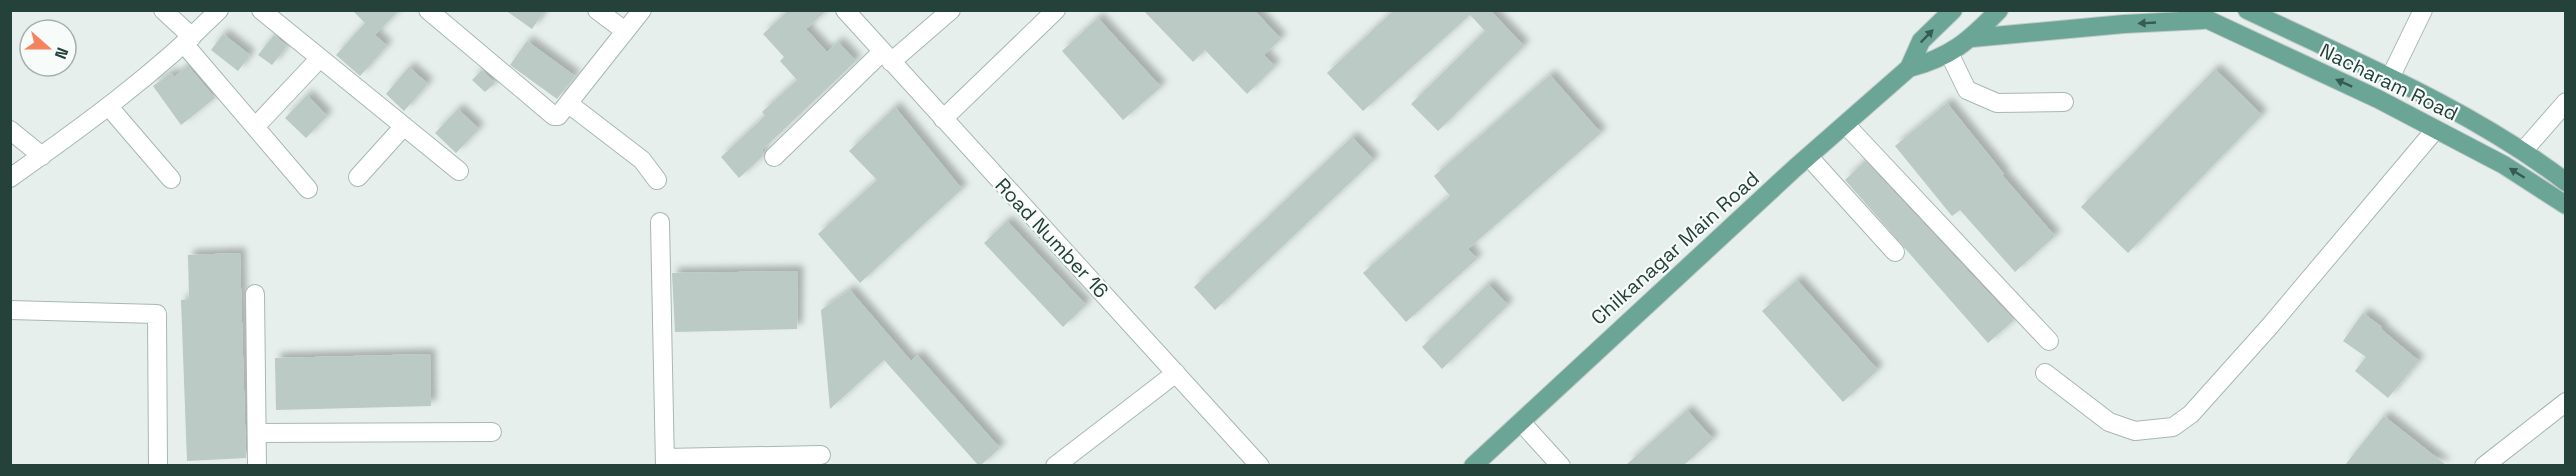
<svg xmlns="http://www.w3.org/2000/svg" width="2576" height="476" font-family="'Space Grotesk',sans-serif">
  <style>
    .building { fill: #bbcac4; filter: url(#shadow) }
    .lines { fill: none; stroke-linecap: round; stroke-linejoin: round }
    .minor-casing { stroke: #a8b8b2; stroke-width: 20 }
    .major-casing { stroke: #c2cac8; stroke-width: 20 }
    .minor { stroke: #fff; stroke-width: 18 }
    .major { stroke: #6aa596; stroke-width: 18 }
    .oneway { fill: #365b51 }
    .labels { text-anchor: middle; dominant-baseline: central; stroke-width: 4.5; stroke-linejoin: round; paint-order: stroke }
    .street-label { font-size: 20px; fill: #24423a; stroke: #f7fbf9 }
  </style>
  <defs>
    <filter id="shadow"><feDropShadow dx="5.5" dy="-5.5" stdDeviation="3" flood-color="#0004"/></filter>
  </defs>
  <rect width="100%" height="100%" fill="#e6efeb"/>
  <path class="building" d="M352,10H399L375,35L387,46L360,76L336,55L365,23Z
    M505,10H545L532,29Z
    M789,10H827L806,29L827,52L838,42L856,61L762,150L763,156L739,178L721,157L765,116L762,112L797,80L780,61L784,57L763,34Z
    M1143,10H1254L1281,39L1264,55L1275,66L1247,94L1205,50L1193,62Z
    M1394,10H1490L1524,46L1438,131L1411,104L1485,31L1470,15L1363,111L1327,73Z
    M1098,18L1161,87L1123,120L1062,51Z
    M223,34L250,55L238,71L211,50Z
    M274,35L287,46L272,65L258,55Z
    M527,41L575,76L557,99L510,65Z
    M188,66L215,98L181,125L153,86L171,73L174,77Z
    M409,67L428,84L404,111L386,94Z
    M2215,69L2262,115L2128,253L2081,207Z
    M482,70L495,83L485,92L472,80Z
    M1550,75L1601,133L1468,249L1477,259L1406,322L1363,273L1450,196L1434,176Z
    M307,95L327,116L306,138L285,118Z
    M1947,103L2004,174L2002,175L2055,236L2015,272L1960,210L1952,216L1895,146Z
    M895,107L962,189L860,283L818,234L877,180L849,151Z
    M458,109L479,129L456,153L435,133Z
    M1352,137L1374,160L1215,310L1194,287Z
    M1865,161L2014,320L1988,343L1845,180Z
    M1007,221L1086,305L1063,327L984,243Z
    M240,253L246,458L187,461L181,300L189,299L188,255Z
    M798,271L797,329L675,332L672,273Z
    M1797,280L1878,370L1843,402L1762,311Z
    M1488,284L1508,305L1442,369L1422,347Z
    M850,290L911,361L917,355L1000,448L981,465H978L884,360L830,409L821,310Z
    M2363,313L2382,327L2381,329L2419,361L2388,398L2355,371L2366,357L2343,341Z
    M430,354L431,406L276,410L275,358Z
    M1687,410L1713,439L1684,465H1626Z
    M2384,416L2446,465H2345Z"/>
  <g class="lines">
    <defs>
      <path id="minor" d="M163,10L192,37
        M261,10L459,171
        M428,10L554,116H558L642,10
        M597,10L625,31
        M845,10L1260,466
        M185,45L308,189
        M1949,53L1967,90L1997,103L2064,102
        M891,62L951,10
        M2390,78L2423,10
        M569,104L642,160L657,180
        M110,108L171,179
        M943,119L1056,10
        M1846,125L2049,341
        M255,127L320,58
        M10,130L42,156
        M2524,150L2566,102
        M774,157L882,52
        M1809,157L1895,252
        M358,177L404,126
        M10,178C85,125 154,75 219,10
        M660,222L665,466
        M255,294L257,466
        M10,310L157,314L158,466
        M2045,373L2109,422L2135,431L2173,427L2191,414L2269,327L2435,130
        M1521,422L1561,466
        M257,433L492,432
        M665,458L821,455
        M1055,466L1176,373
        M2484,466L2566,402"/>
      <path id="major" d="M2187,10L2378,99L2504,165L2566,205
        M2247,10C2354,61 2472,110 2566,182
        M1972,38L2124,24L2203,20
        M1909,68C1951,57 1969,41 1999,10
        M1473,466L1795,168L1909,68L1921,41L1953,10"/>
    </defs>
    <use href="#minor" class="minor-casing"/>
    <use href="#major" class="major-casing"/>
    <use href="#minor" class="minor"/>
    <use href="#major" class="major"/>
  </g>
  <defs><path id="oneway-solid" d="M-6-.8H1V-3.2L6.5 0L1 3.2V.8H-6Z" transform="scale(1.5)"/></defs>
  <g class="oneway">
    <use href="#oneway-solid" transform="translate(2147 23) rotate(177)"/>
    <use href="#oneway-solid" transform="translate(1927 36) rotate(-46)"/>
    <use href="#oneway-solid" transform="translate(2344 83) rotate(-156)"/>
    <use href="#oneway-solid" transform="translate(2517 173) rotate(-148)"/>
  </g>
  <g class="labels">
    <g class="street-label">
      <text transform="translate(2389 82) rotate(26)">Nacharam Road</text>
      <text transform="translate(1052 238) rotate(47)">Road Number 16</text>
      <text transform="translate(1675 248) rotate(-42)">Chilkanagar Main Road</text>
    </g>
  </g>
  <rect width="2576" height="476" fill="none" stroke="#24423a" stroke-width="24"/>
  <g transform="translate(48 48) rotate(111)"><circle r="28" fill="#f7fbf9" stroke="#a3b1ad" stroke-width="1.5"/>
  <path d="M0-4.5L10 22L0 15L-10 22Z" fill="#f4845f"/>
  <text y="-9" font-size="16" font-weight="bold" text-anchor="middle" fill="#24423a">N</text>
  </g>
</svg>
